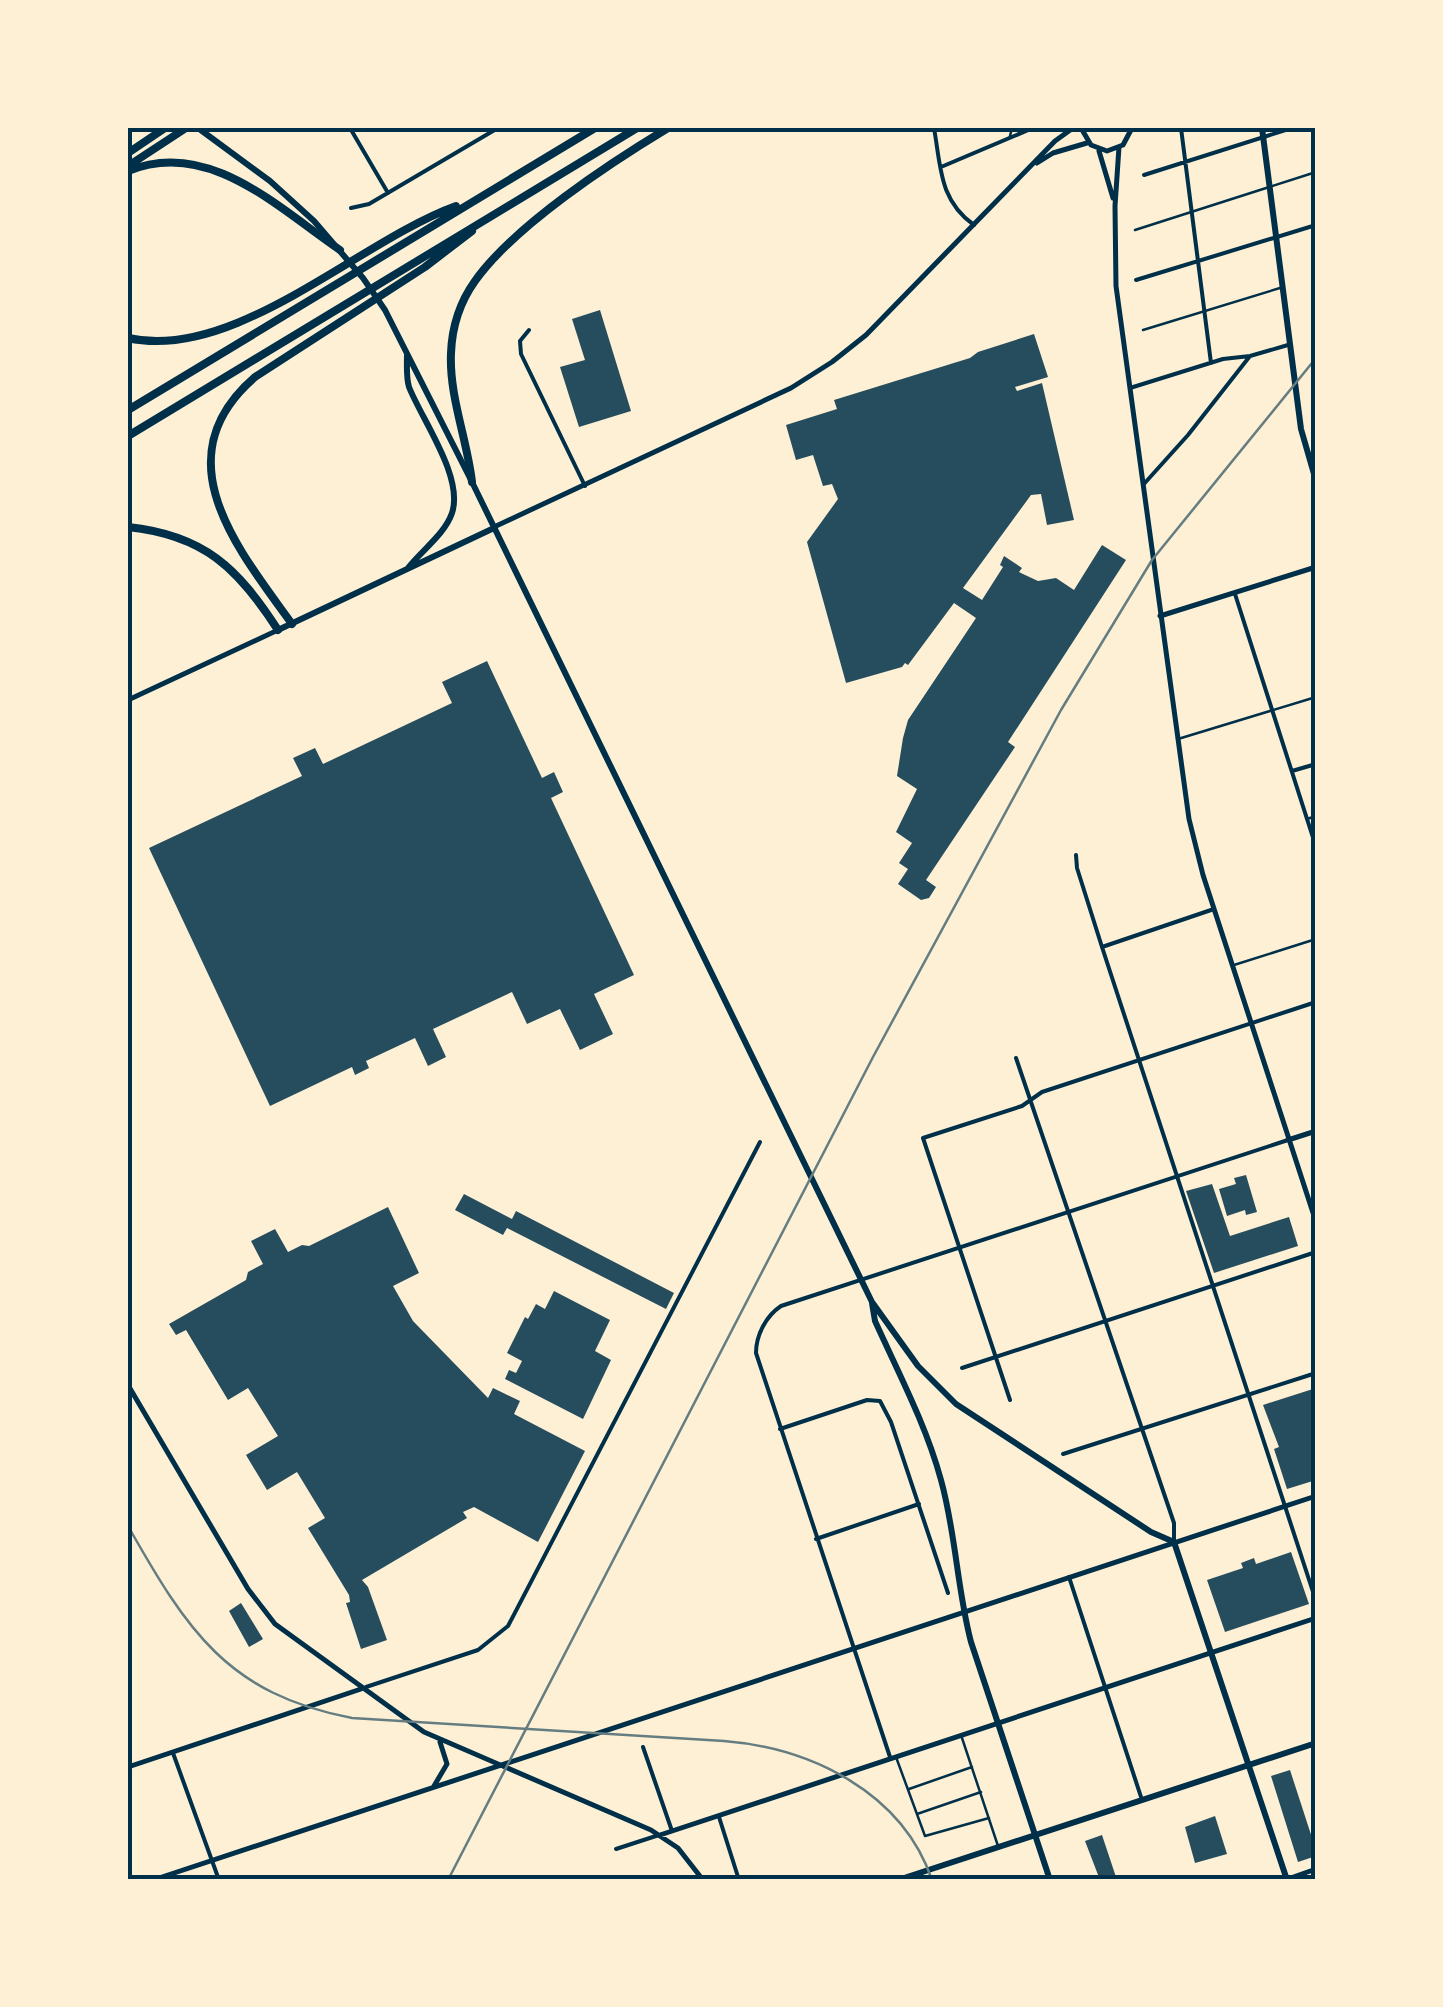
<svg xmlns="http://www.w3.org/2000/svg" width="1443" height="2007" font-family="'Asap Condensed',sans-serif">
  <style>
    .building { fill: #264d5e }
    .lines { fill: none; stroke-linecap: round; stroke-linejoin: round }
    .service { stroke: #003049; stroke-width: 2.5 }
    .minor { stroke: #003049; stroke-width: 4 }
    .tertiary { stroke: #003049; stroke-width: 5 }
    .secondary { stroke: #003049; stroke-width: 6 }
    .primary { stroke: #003049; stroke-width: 6 }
    .motorway { stroke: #003049; stroke-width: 8 }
    .rail { stroke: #657d81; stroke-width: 2.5 }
    .neatline { fill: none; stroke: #003049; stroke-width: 4 }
  </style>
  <rect width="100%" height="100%" fill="#fdf0d5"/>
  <path class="building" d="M600,310L631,411L579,427L560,367L585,360L572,319Z
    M1034,334L1048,377L1015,387L1017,391L1042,383L1074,520L1047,525L1041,494L1031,495L963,588L982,600L1003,567L1000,565L1004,556L1022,568L1019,572L1023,574L1038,581L1056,578L1074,590L1102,545L1126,560L1008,742L1015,747L926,880L936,887L929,898L921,900L898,884L908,869L899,863L912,843L896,832L917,789L897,776L903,738L908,720L976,618L954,603L908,665L905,663L902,667L846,683L807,542L838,499L832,484L823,486L813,455L796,460L786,425L837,409L834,400L970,358L978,352Z
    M487,661L542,778L554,772L563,792L551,798L634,975L594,994L613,1034L580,1050L560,1009L527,1024L512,992L433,1029L446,1057L428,1066L415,1038L366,1061L369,1068L355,1075L352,1067L270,1106L149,848L302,776L293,758L315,748L323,764L452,703L442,682Z
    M1246,1175L1257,1212L1246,1215L1245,1210L1227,1216L1219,1189L1236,1184L1234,1178Z
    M1212,1184L1230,1236L1289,1217L1298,1246L1214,1273L1186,1191Z
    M464,1194L512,1219L516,1211L674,1293L666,1309L507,1228L503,1235L455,1210Z
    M388,1207L419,1273L393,1286L413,1321L488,1398L493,1388L520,1401L514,1414L585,1451L538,1542L474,1507L463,1512L467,1518L362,1580L368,1587L387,1640L361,1649L346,1603L350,1602L349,1595L308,1528L325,1518L297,1472L267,1490L246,1455L278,1436L248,1388L228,1400L186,1330L176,1335L169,1324L246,1280L248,1272L263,1264L251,1241L275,1229L288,1252L302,1245L309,1246Z
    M554,1291L610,1320L595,1351L611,1360L583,1419L505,1379L509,1370L516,1373L522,1361L507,1353L525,1317L528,1319L536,1304L545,1309Z
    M1316,1388V1480L1287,1489L1274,1449L1279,1447L1263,1405Z
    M1291,1552L1309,1604L1225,1632L1207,1580L1243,1568L1241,1563L1254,1558L1256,1564Z
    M241,1603L263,1639L249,1647L229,1611Z
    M1290,1770L1316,1850V1856L1298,1862L1271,1776Z
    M1215,1816L1227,1854L1195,1863L1185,1827Z
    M1102,1835L1117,1880H1100L1085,1841Z"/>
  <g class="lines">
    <path class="service" d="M1010,136L1012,128
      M1135,230L1316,172
      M1143,330L1280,288
      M1178,739L1316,697
      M1307,819L1316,816
      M1234,965L1316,939
      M961,1735L998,1846
      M896,1757L925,1836L989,1818
      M909,1789L972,1767
      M917,1814L981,1792"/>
    <path class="minor" d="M350,128L388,193
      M934,128C941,167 939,200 974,225
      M1181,128L1211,363
      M941,167L1033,128
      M1144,175L1292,128
      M351,208L369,204L498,128
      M1136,280L1316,225
      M529,330L520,341L521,354L585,486
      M1130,388L1223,359L1250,356L1288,345
      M1143,485L1188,435L1250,356
      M1235,594L1316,847
      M1292,771L1316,764
      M1076,855L1077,868L1102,947L1316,1601
      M1102,947L1214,909
      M1016,1058L1174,1523V1542
      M962,1368L1316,1252
      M1010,1400L923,1138L1022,1106L1042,1092L1316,1002
      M780,1429L867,1400L880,1401L891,1422L948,1593
      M1063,1454L1316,1373
      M816,1539L919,1504
      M1069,1577L1142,1800
      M366,1687L478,1650L508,1626L760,1142
      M643,1747L672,1831
      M173,1753L219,1880
      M890,1757L756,1353C756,1335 766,1316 781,1306L1288,1140
      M719,1817L739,1880
      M616,1849L659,1835"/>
    <path class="tertiary" d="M1081,128L1091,145L1107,151L1123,145L1132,128
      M1119,147L1115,206L1116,286L1189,819L1203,875L1316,1222
      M1099,151L1113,198
      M1037,163L1053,153L1087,143
      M494,527L791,388L832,362L866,335L1055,141L1073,128
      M1160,616L1316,567
      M128,700L278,630
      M1288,1140L1316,1131
      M128,1385L248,1589L275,1624L424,1732L651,1830L678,1848L703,1880
      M128,1767L361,1689
      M434,1786L447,1764L440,1742
      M660,1835L1316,1618
      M153,1880L1316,1496
      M1285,1880L1316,1869"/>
    <path class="secondary" d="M1262,128L1301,429L1316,481"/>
    <path class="primary" d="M198,128L270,181L314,221L363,278L385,310L472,482L872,1302L918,1366L956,1404L1151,1532L1174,1542L1287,1880
      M407,355C407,366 406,377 409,387C422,420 464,477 452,513C445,534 421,551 408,568
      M278,630L494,528
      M872,1303L875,1321C899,1374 926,1425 941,1480C956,1534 957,1589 971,1642L1050,1880
      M898,1880L1316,1743"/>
    <path class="motorway" d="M128,153L165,128
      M128,166L186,128
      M128,171C208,138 277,207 340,250
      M128,338C235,362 359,241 456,206
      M128,410L595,128
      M128,436L637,128
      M472,482C467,439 449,396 451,353C452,327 460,302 475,281C514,226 610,163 668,128
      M128,527C204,535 238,568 278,630
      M292,624C238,549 161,458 255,377L425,267L472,231"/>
    <path class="rail" d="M128,1526C187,1630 227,1694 352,1718L724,1741C811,1748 902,1792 932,1880
      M448,1880L873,1057L1061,710L1152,560L1316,358"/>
  </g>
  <rect width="1443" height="2007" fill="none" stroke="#fdf0d5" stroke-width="260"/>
  <rect x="130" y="130" width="1183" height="1747" class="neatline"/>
</svg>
